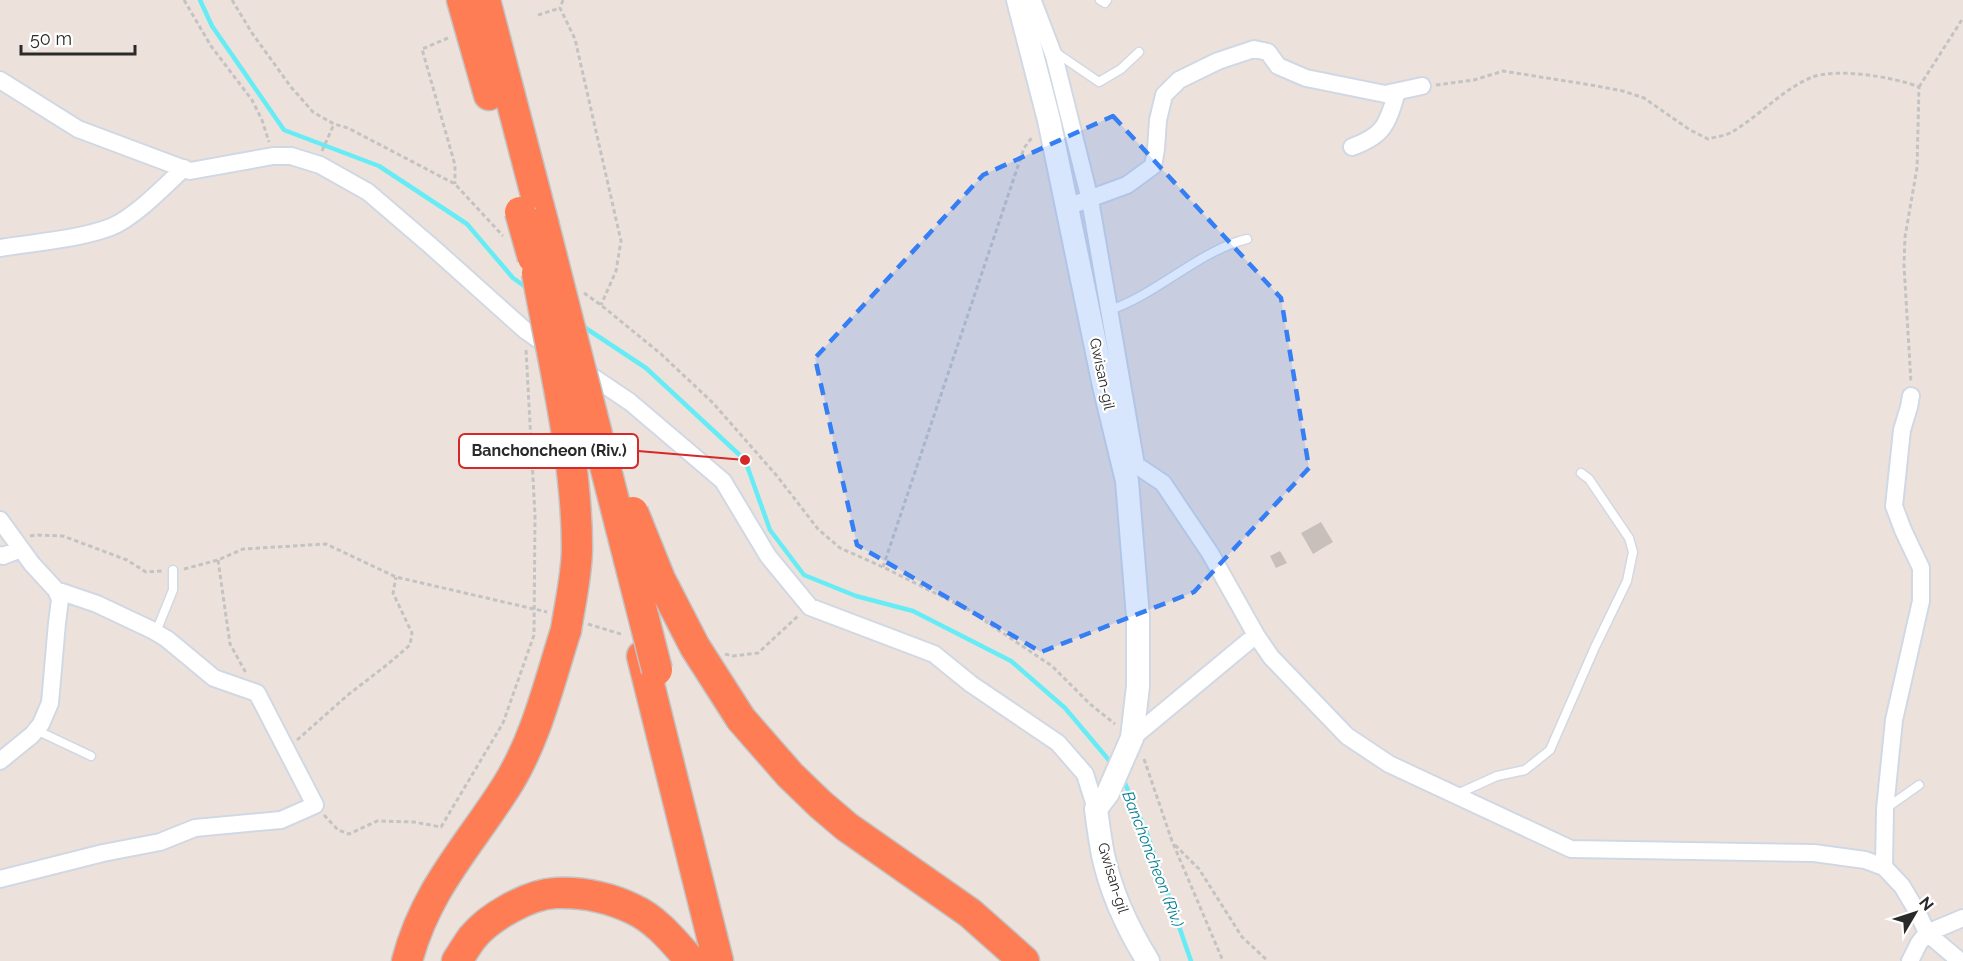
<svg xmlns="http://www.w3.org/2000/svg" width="1963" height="961" font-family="Raleway,sans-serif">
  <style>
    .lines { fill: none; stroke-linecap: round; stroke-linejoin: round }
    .stream { stroke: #67ecf6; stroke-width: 4.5 }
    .building { fill: #c8bfbb }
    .lane-casing { stroke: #d0d8e4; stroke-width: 11 }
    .street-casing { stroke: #d0d8e4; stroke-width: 20 }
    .secondary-casing { stroke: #d0d8e4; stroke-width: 26 }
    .highway-casing { stroke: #c3c3c3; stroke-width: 33 }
    .path { stroke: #c3c3c3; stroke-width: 3; stroke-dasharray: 4.5 3; stroke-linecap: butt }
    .lane { stroke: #fff; stroke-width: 8 }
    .street { stroke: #fff; stroke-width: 16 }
    .secondary { stroke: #fff; stroke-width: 22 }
    .highway { stroke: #ff7d54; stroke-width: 30 }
    .highway-bridge-casing { stroke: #c3c3c3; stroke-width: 33; stroke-linecap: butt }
    .highway-bridge { stroke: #ff7d54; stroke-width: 30 }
    .marked { fill: #357ef4; fill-opacity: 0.2; stroke: #357ef4; stroke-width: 4.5; stroke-dasharray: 12 8; stroke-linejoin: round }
    .labels { text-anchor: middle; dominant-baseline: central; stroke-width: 4.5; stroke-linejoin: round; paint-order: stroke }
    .street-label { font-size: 15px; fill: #2a2a2a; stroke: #fff }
    .water-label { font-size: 16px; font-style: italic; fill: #067f94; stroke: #fff }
    .leader { fill: none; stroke: #d62828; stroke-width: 2 }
    .callout-dot { fill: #d62828; stroke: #fff; stroke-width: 2 }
    .callout { fill: #fff; stroke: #d62828; stroke-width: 2 }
    .callout-label { font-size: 16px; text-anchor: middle; font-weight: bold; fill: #2a2a2a }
  </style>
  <rect width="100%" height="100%" fill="#ede2db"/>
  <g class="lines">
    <path class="stream" d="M200,0L212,26L284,130L379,166L467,224L513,278L527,288
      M581,325L646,368L745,460L770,530L804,575L856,596L913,611L1011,661L1065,708L1113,765
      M1123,779L1146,831L1191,961"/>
  </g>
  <path class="building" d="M1321,522L1333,542L1313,554L1301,533Z
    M1280,551L1287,563L1276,568L1270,556Z"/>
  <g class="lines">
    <defs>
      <path id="lane" d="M1100,0L1105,3L1107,0
        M1055,52L1099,82L1121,69L1139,52
        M1110,310C1145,298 1175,273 1208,255C1221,248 1233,242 1247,239
        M156,632L173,590V570
        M36,730L91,756
        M1455,795L1497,776L1525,770L1550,750L1595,647L1627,581L1633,552L1629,538L1589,479L1581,473
        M1885,809L1919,785"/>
      <path id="street" d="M1030,0L1034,4L1054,56L1090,200L1136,465
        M0,80L78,129L190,171L273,156H291L320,165L368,192L431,246L526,331L552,349
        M1352,147C1385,135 1387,124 1397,92
        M1067,207L1127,185L1153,166L1156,149L1158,120L1164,95L1179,80L1218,61L1254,49L1268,52L1278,66L1306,78L1385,94L1422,86
        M0,248C36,242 76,240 111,227C134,218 165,186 184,168
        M581,369L630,402L723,481L768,556L810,607L934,654L971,684L1058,743L1085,774L1096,809
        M1122,463L1136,465L1163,483L1210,553L1256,635L1271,657L1347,736L1389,764L1571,849L1814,853L1865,860L1884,867L1902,886L1918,913L1927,933L1919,943L1910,961
        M0,520L32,564L56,590L60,599L57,623L50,703L41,724L32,735L0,761
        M0,555L3,556L21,549
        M1132,738L1256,635
        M1884,867L1885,809L1894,720L1921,601V568L1903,530L1894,506L1902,430L1909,407L1911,396
        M0,879L103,853L160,842L195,828L281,820L315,805L257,693L214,678L167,639L152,630L97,604L56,590
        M1960,961L1927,933L1963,918"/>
      <path id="secondary" d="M1018,0L1049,120L1104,386L1127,481L1138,617V686L1132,738L1108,793L1096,809C1098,824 1100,840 1103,855C1111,892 1128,929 1148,961"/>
      <path id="highway" d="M462,0L489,95
        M485,0L543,222
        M642,656L718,961
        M741,719L790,775L820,804L847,827L970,913L1024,961
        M407,961C426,889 468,847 506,787C536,740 549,683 566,630
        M457,961C462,953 467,945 472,938C489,917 529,894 556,893C582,892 610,898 633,909C657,920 674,942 691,961"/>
    </defs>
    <use href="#lane" class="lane-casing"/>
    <use href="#street" class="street-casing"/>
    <use href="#secondary" class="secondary-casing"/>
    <use href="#highway" class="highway-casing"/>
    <path class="path" d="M184,0L211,46L252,100L262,120L269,142
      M232,0L252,33L291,87L313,112L334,124L348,128L455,184L503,236
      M563,0L560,8L575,39L621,241L616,271L601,305
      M538,15L560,8
      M448,38L422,49L455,165V184
      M1436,85L1474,80L1503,71L1591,85L1623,91L1644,98L1690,130L1708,139C1715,137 1724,136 1730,133C1757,118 1782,90 1810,78C1836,67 1894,77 1919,87L1917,168L1905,237L1904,265L1911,383
      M1919,87L1963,18
      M322,151L334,124
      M584,293L601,305L661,354L713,403L777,476L818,529L840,548L883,567L967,609L1052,666L1090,704L1115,724
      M30,536L36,535L63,536L127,560L146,572L163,571
      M218,560L230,644L246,673
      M883,567L1024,148L1033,136
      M184,569L218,560L243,549L326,544L396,577L547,612
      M588,624L624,635
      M725,654L733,656L758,653L799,615
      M297,740L349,694L388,664L410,645L412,633L393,593L396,577
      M1144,759L1172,841L1223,961
      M324,815L338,830L349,834L377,821L414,822L441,827L503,723L534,635L535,515L526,350
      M1175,845L1199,869L1242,937L1268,961"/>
    <use href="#lane" class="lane"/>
    <use href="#street" class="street"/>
    <use href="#secondary" class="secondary"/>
    <use href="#highway" class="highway"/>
    <defs>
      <path id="highway-bridge" d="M520,212L533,258
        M543,222L657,670
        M537,273C553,362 577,458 577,548C577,574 570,604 566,630
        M633,512L660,579L695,647L741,719"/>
    </defs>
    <use href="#highway-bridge" class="highway-bridge-casing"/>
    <use href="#highway-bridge" class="highway-bridge"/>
  </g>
  <path class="marked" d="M1113,116L1281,298L1309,468L1194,592L1041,652L857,545L815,358L983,175Z"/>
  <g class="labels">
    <g class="street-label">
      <text transform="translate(1102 374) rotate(78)">Gwisan-gil</text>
      <text transform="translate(1113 878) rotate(73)">Gwisan-gil</text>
    </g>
    <g class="water-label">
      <text transform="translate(1153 859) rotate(69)">Banchoncheon (Riv.)</text>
    </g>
  </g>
  <path class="leader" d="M745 460L638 451"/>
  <circle class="callout-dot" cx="745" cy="460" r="6"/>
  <rect class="callout" x="459" y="434" width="179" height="34" rx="6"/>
  <g class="callout-label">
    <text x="549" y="456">Banchoncheon (Riv.)</text>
  </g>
  <g transform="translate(1915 913) rotate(51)" stroke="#ffffff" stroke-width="4.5" paint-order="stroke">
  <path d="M0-4.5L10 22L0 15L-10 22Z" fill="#2a2a2a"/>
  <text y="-9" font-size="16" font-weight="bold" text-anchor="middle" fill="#2a2a2a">N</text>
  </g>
  <path d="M21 45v9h114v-9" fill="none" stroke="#2a2a2a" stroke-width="3"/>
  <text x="30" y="45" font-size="18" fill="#2a2a2a" stroke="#ffffff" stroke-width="4.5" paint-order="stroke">50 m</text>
</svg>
